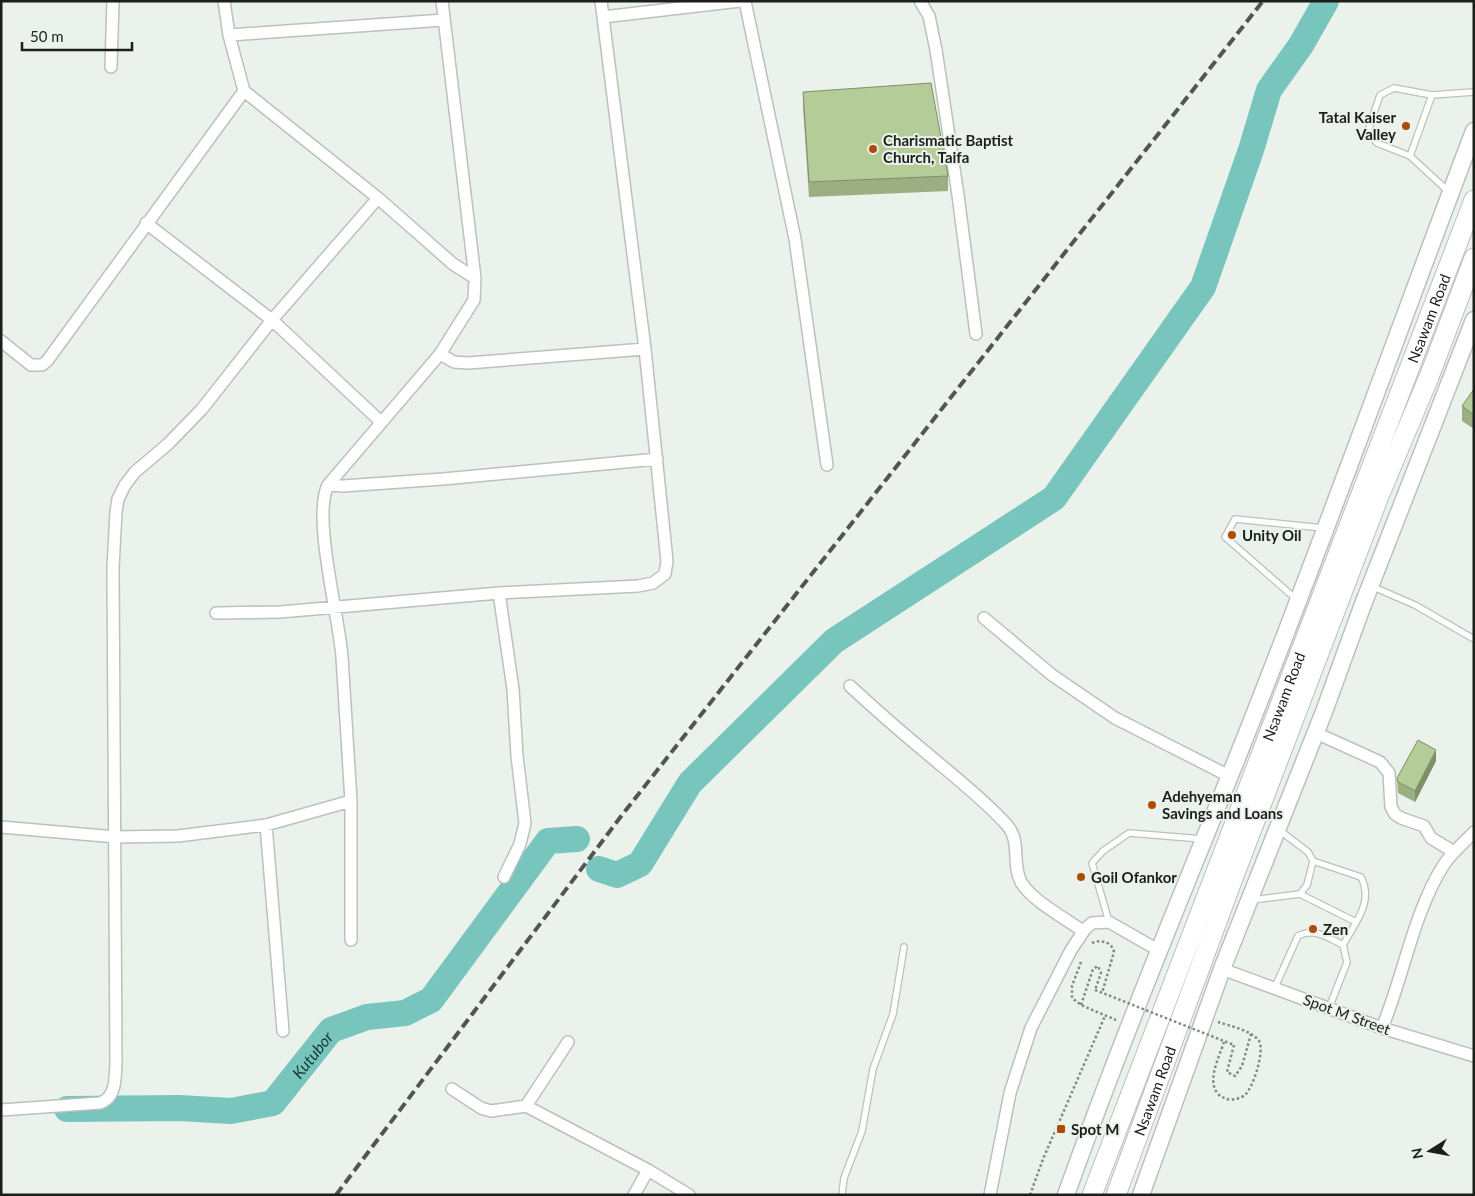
<svg xmlns="http://www.w3.org/2000/svg" width="1475" height="1196" font-family="Lato,sans-serif">
  <style>
    .lines { fill: none; stroke-linecap: round; stroke-linejoin: round }
    .river { stroke: #78c5be; stroke-width: 26 }
    .service-casing { stroke: #bbc1bc; stroke-width: 8 }
    .minor-casing { stroke: #bbc1bc; stroke-width: 14 }
    .secondary-casing { stroke: #bbc1bc; stroke-width: 19 }
    .trunk-casing { stroke: #bbc1bc; stroke-width: 21 }
    .path { stroke: #848884; stroke-width: 2.5; stroke-dasharray: 2.5 2.5; stroke-linecap: butt }
    .service { stroke: #fff; stroke-width: 5.5 }
    .minor { stroke: #fff; stroke-width: 11 }
    .secondary { stroke: #fff; stroke-width: 16 }
    .trunk { stroke: #fff; stroke-width: 19 }
    .rail { stroke: #525552; stroke-width: 4; stroke-dasharray: 10 5; stroke-linecap: butt }
    .path-bridge { stroke: #848884; stroke-width: 2.5; stroke-dasharray: 2.5 2.5; stroke-linecap: butt }
    .wall { fill: #9baf82 }
    .shaded-wall { fill: #7e8f6a }
    .building { fill: #b4cc97; stroke: #7e8f6a }
    .poi-dot { fill: #ad4c05; stroke: #ebf1eb; stroke-width: 2 }
    .labels { text-anchor: middle; dominant-baseline: central; stroke-width: 4; stroke-linejoin: round; paint-order: stroke }
    .poi-label { font-size: 15px; font-weight: bold; fill: #1c1e1c; stroke: #ebf1eb; text-anchor: start }
    .street-label { font-size: 15px; fill: #1c1e1c; stroke: #ebf1eb }
    .water-label { font-size: 16px; font-style: italic; fill: #143a37; stroke: #ebf1eb }
  </style>
  <rect width="100%" height="100%" fill="#ebf1eb"/>
  <g class="lines">
    <g class="river">
      <path d="M599,869L617,875L640,864L690,783L834,641L1054,498L1203,287L1251,150L1269,90L1301,45L1326,1"/>
      <path id="s1" d="M67,1109L179,1108L231,1111L273,1103L331,1030L367,1017L405,1013L431,1000L548,841L577,839"/>
    </g>
    <defs>
      <path id="service" d="M1410,156L1377,143L1368,131L1380,95L1394,88L1432,95
        M1449,192L1410,156L1432,95L1474,92
        M1371,586L1415,605L1474,639
        M1296,599L1225,537L1235,519L1323,528
        M1313,861L1361,877C1374,902 1355,923 1343,945
        M1300,894L1356,922
        M1252,900L1300,894L1307,885L1313,861L1308,852L1279,830
        M1109,922L1092,863L1103,851L1129,833L1202,839
        M1275,987L1298,936C1314,927 1329,938 1343,945L1347,962L1329,1008
        M842,1195L844,1178L862,1131L873,1069L893,1014L904,947"/>
      <path id="minor" d="M224,1L229,35L244,91L378,198L453,264L475,278
        M745,1L795,239L827,465
        M920,1L929,16L936,50L958,195L976,334
        M603,17L740,1
        M229,35L444,20
        M111,67L113,1
        M146,223L272,320L380,421
        M1,341L31,365H42L47,361L244,91
        M440,354L454,362L468,363L645,349
        M328,485L343,486L443,479L657,459
        M499,593L513,689L517,756L525,823L520,844L504,877
        M216,613L280,612L499,593L638,586L653,583L665,574L667,561L645,349L601,1
        M984,618L1052,675L1115,718L1229,776
        M850,686C878,712 907,737 936,761C960,781 985,801 1006,824C1022,841 1011,863 1021,882C1031,900 1066,919 1083,931
        M1316,733L1380,762L1389,773L1391,807L1395,814L1401,818L1424,826L1431,838L1454,852
        M266,825L283,1031
        M1,827L116,837L178,836L266,825L351,801
        M351,940V801L342,657C339,616 312,517 328,485L440,354L474,300L475,278L442,1
        M1222,969L1382,1028L1474,1056
        M1382,1028C1404,975 1413,914 1443,866C1451,853 1464,843 1474,832
        M452,1089L481,1108L491,1111L526,1106L648,1170L689,1195
        M526,1106L568,1042
        M1,1110L100,1103C117,1097 115,1077 116,1062L113,568L116,512L118,499L125,485L135,472L168,444L202,409L272,320L378,198
        M634,1195L648,1170
        M990,1195L1010,1093L1031,1028L1071,950L1085,929L1092,923L1109,922L1158,950"/>
      <path id="secondary" d="M1066,1195C1118,1049 1177,906 1235,763C1319,554 1394,341 1474,131
        M1141,1195L1222,969L1325,709L1362,607L1474,320"/>
      <g id="trunk">
        <path id="s2" d="M1092,1195L1474,200"/>
        <path id="s3" d="M1116,1195L1232,881L1379,496L1429,377L1474,258"/>
      </g>
    </defs>
    <use href="#service" class="service-casing"/>
    <use href="#minor" class="minor-casing"/>
    <use href="#secondary" class="secondary-casing"/>
    <use href="#trunk" class="trunk-casing"/>
    <path class="path" d="M1092,943C1101,939 1112,942 1114,952L1102,993
      M1081,962L1072,986V998L1081,1005L1116,1020
      M1081,1005L1093,969L1098,966L1101,973L1095,990
      M1218,1022C1230,1026 1251,1030 1259,1041C1265,1051 1253,1088 1245,1095C1241,1098 1232,1101 1227,1099C1201,1091 1219,1058 1224,1042
      M1234,1045L1227,1072L1235,1076L1242,1066L1251,1034
      M1030,1195L1043,1159L1105,1016"/>
    <use href="#service" class="service"/>
    <use href="#minor" class="minor"/>
    <use href="#secondary" class="secondary"/>
    <use href="#trunk" class="trunk"/>
    <path class="rail" d="M336,1195L622,815L1263,1"/>
    <path class="path-bridge" d="M1095,990L1234,1045"/>
  </g>
  <path class="wall" d="M803,92L948,176V191L809,197L803,107Z
    M1474,389V429L1462,421V406Z
    M1474,490V506H1473V491Z
    M1436,761L1415,802L1398,793L1397,778Z"/>
  <path class="shaded-wall" d="M1436,750V761L1415,802V791Z"/>
  <path class="building" d="M931,83L948,176L809,182L803,92Z
    M1474,389V415L1462,406Z
    M1418,740L1436,750L1415,791L1398,782L1397,778Z"/>
  <g class="poi-dot">
    <circle cx="1406" cy="126" r="5"/>
    <circle cx="873" cy="149" r="5"/>
    <circle cx="1232" cy="535" r="5"/>
    <circle cx="1152" cy="805" r="5"/>
    <circle cx="1081" cy="877" r="5"/>
    <circle cx="1313" cy="929" r="5"/>
    <rect x="1056" y="1124" width="10" height="10" rx="2.5"/>
  </g>
  <g class="labels">
    <g class="poi-label">
      <text x="1396" y="117" text-anchor="end">Tatal Kaiser<tspan x="1396" dy="17">Valley</tspan></text>
      <text x="883" y="140">Charismatic Baptist<tspan x="883" dy="17">Church, Taifa</tspan></text>
      <text x="1242" y="535">Unity Oil</text>
      <text x="1162" y="796">Adehyeman<tspan x="1162" dy="17">Savings and Loans</tspan></text>
      <text x="1091" y="877">Goil Ofankor</text>
      <text x="1323" y="929">Zen</text>
      <text x="1071" y="1129">Spot M</text>
    </g>
    <g class="street-label">
      <text stroke="none"><textPath href="#s2" startOffset="939">Nsawam Road</textPath></text>
      <text stroke="none"><textPath href="#s2" startOffset="534">Nsawam Road</textPath></text>
      <text transform="translate(1347 1014) rotate(20)">Spot M Street</text>
      <text stroke="none"><textPath href="#s3" startOffset="111">Nsawam Road</textPath></text>
    </g>
    <g class="water-label">
      <text stroke="none"><textPath href="#s1" startOffset="269">Kutubor</textPath></text>
    </g>
  </g>
  <rect width="1475" height="1196" fill="none" stroke="#1c1e1c" stroke-width="5"/>
  <g transform="translate(1430 1151) rotate(259)" stroke="#ebf1eb" stroke-width="4" paint-order="stroke">
  <path d="M0-4L9 19L0 12L-9 19Z" fill="#1c1e1c"/>
  <text y="-8" font-size="14" font-weight="bold" text-anchor="middle" fill="#1c1e1c">N</text>
  </g>
  <path d="M22 42v8h110v-8" fill="none" stroke="#1c1e1c" stroke-width="2.5"/>
  <text x="30" y="42" font-size="15" fill="#1c1e1c" stroke="#ebf1eb" stroke-width="4" paint-order="stroke">50 m</text>
</svg>
